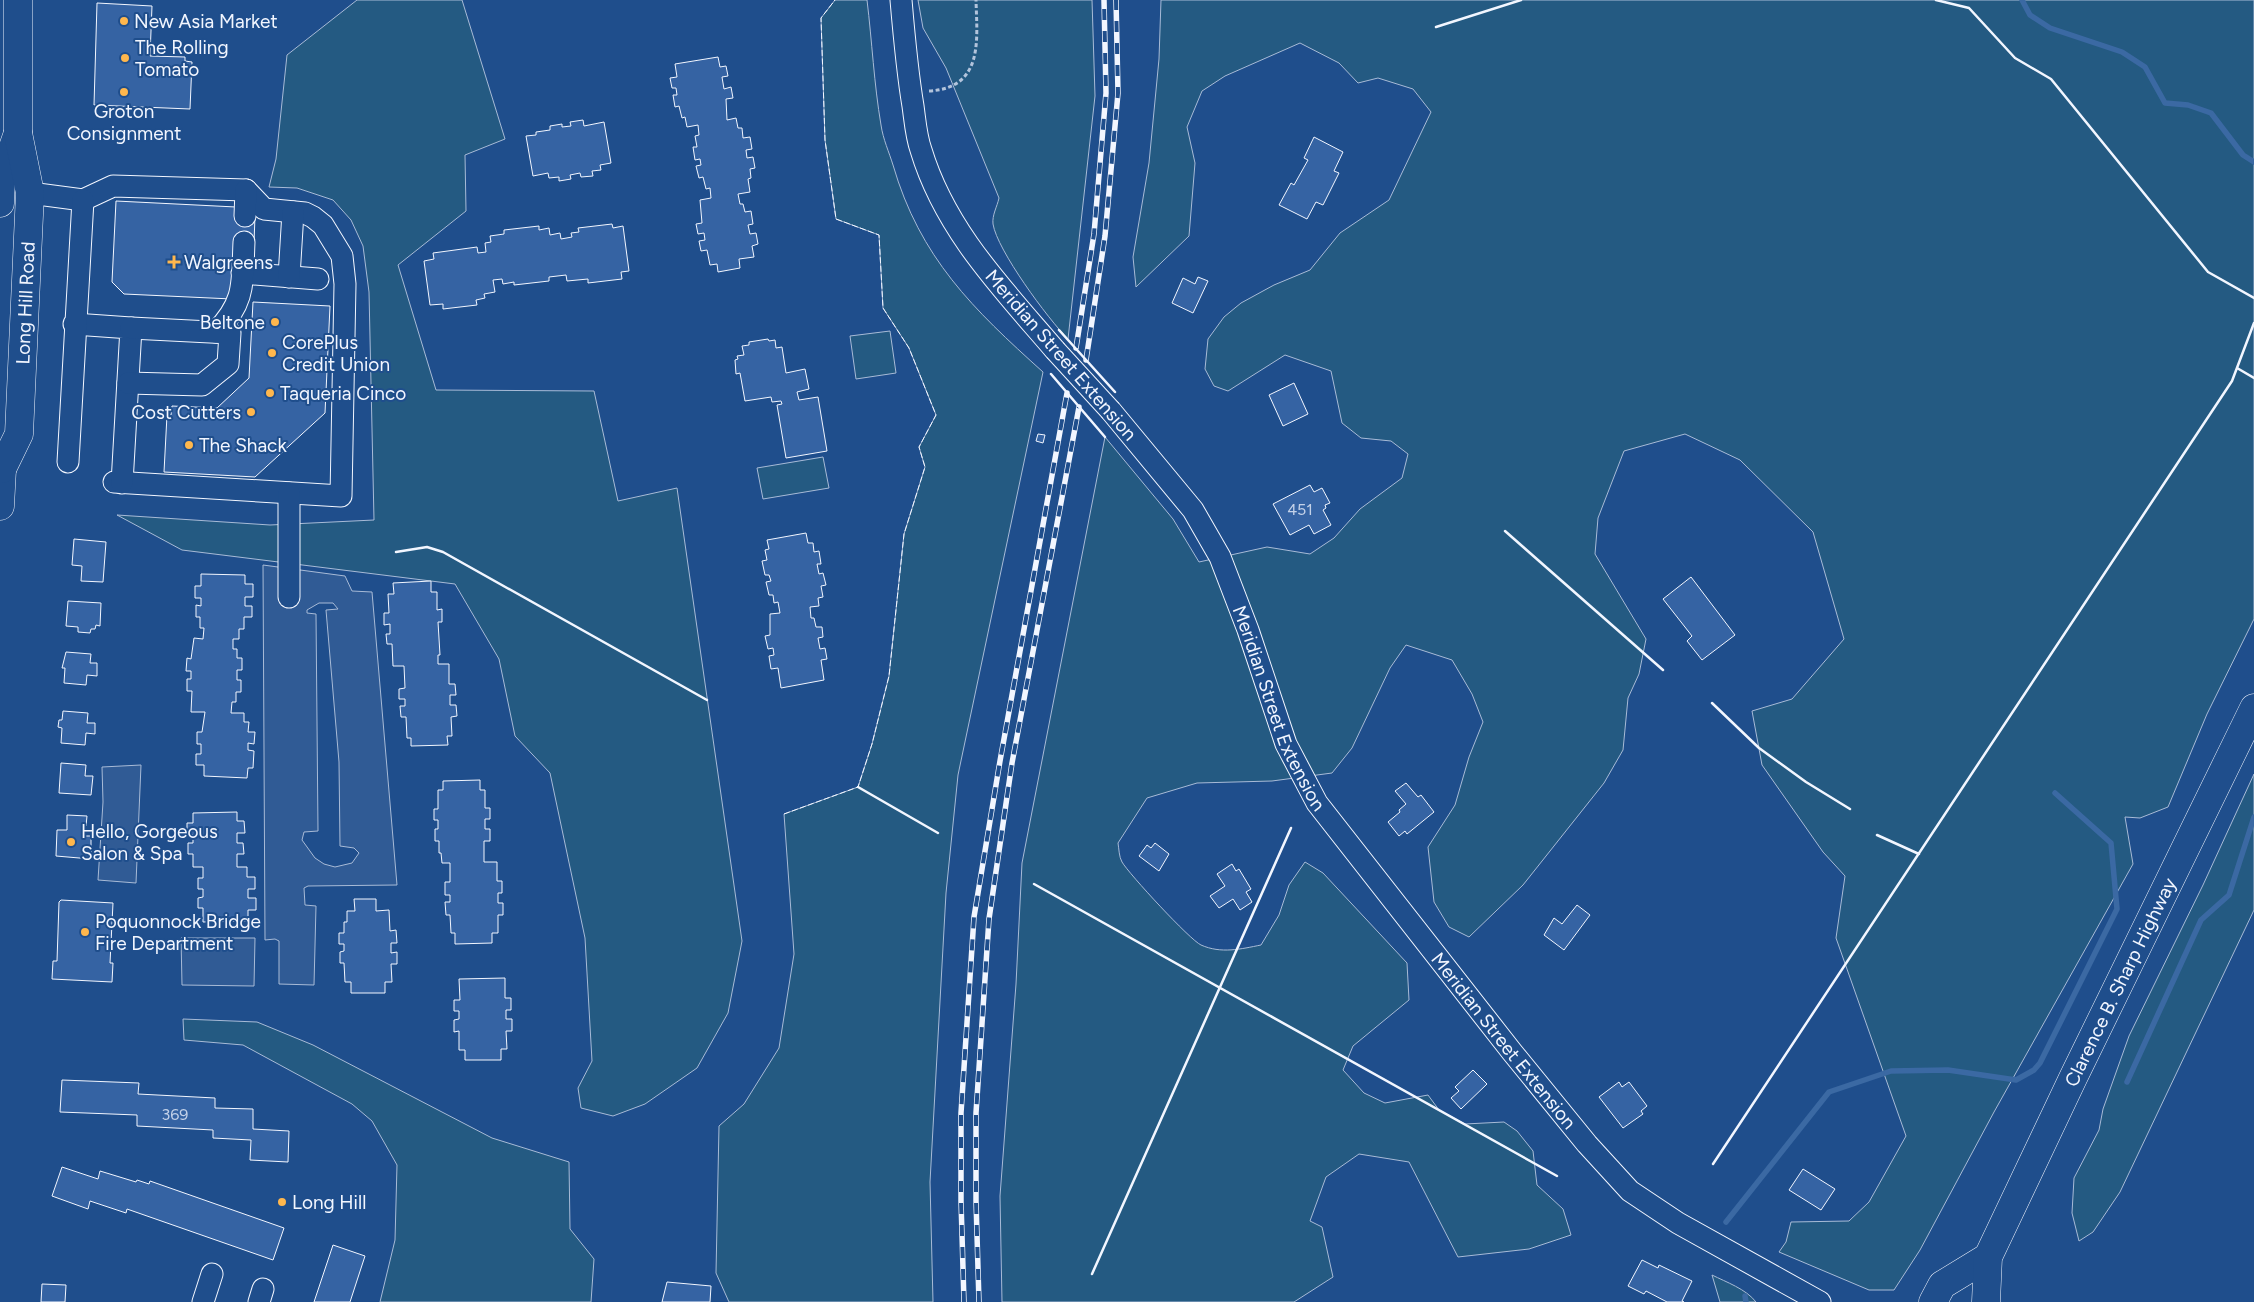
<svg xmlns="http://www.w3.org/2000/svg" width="2254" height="1302" font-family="Figtree,sans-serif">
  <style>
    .green { fill: #245a82; stroke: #a8bbd7 }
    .parking { fill: #305b95; stroke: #a8bbd7; fill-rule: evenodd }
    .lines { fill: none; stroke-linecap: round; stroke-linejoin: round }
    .stream { stroke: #3b69a3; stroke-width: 5.5 }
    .building { fill: #3563a3; stroke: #f2f6ff }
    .minor-casing { stroke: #f2f6ff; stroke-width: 23 }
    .major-casing { stroke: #f2f6ff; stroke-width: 29 }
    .path { stroke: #b3c4dc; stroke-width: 3; stroke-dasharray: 4 2.5; stroke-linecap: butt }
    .minor { stroke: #1f4e8c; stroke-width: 21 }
    .major { stroke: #1f4e8c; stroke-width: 28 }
    .rail-casing { stroke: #f2f6ff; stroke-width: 5.5 }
    .rail { stroke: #1f4e8c; stroke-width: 4; stroke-dasharray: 11; stroke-linecap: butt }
    .minor-bridge-casing { stroke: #f2f6ff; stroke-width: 23; stroke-linecap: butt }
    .minor-bridge { stroke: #1f4e8c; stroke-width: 21 }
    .fence { stroke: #f2f6ff; stroke-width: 1; stroke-dasharray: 6 2.5; stroke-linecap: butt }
    .wall { stroke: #f2f6ff; stroke-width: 2.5 }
    .poi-dot { fill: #ffb74d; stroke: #1f4e8c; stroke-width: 2 }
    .labels { text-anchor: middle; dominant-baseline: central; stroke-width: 4; stroke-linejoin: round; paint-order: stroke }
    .number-label { font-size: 16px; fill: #c3d1e8 }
    .poi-label { font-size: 19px; fill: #f2f6ff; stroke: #1f4e8c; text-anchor: start }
    .street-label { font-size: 19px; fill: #f2f6ff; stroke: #1f4e8c }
  </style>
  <rect width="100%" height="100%" fill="#1f4e8c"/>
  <path class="green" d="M357,0H462L505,139L465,155L466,211L398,265L436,390L594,391L618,501L677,488L742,941L728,1013L697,1068L645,1104L613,1116L581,1108L578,1088L592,1061L585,938L550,773L515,736L499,659L455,584L182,550L117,515L270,525L374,520L369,292L363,246L351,220L333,200L297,188L269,187L276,159L287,55Z
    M835,0H867C872,41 874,84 881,125C883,139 889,152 893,165C920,258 973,309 1043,372L958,775L946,893L930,1182L933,1302H729L716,1273L719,1126L744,1104L779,1048L794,954L784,814L858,787L872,744L889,676L904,534L925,467L919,447L936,415L909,348L883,308L879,235L836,219L825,140L821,18Z
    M918,0H1092L1095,96L1068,339C1048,319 997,250 993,224C992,215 997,207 999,198L946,68L923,28Z
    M1161,0H2254V619L2207,714L2168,807L2140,818L2125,817L2133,864L1994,1112L1920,1250L1894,1290H1869L1779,1252L1786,1242L1791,1222L1849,1221L1869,1202L1906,1136L1836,938L1845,876L1823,852L1762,765L1752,711L1792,699L1844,639L1813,532L1740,460L1685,434L1624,451L1598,518L1595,554L1646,639L1639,674L1628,698L1623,750L1604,783L1523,885L1469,937L1449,927L1434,902L1428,847L1455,805L1469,757L1483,722L1472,694L1452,660L1406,645L1390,668L1352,748L1332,773L1272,781L1197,783L1147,798L1118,843C1119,849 1119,857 1122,862C1129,874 1190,940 1201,945C1221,954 1241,949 1261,945L1279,915L1289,885L1305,862L1323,873L1407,963L1409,1000L1353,1046L1343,1070L1364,1093L1385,1103L1428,1095L1439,1110L1465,1124L1504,1122L1517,1131L1533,1151L1537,1185L1563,1209L1571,1235L1529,1249L1458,1257L1409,1162L1359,1154L1326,1177L1310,1221L1322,1227L1333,1277L1294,1302H1002L1000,1196L1016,984L1022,863L1105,437L1173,519L1199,562L1267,547L1310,554L1334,538L1360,509L1402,478L1408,454L1391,441L1361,438L1342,423L1331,371L1285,355L1228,391L1214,386L1205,369L1208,339L1224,317L1241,303L1274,285L1310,270L1340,233L1389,200L1431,112L1413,89L1378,78L1358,83L1339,63L1300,43L1225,76L1202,91L1187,127L1195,163L1189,236L1136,287L1133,257L1149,163L1159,59Z
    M890,331L896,373L856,379L850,336Z
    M823,457L829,488L763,499L757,468Z
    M2254,774V910L2120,1192L2093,1232L2079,1241L2072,1213L2074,1178L2099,1130L2103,1109L2129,1036L2203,885Z
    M183,1019L257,1022L313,1045L492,1138L569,1162L570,1229L594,1259L591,1302H380L395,1240L397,1165L372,1121L352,1104L243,1045L184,1040Z
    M1712,1275C1726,1282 1746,1289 1756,1302H1720Z"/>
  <path class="parking" d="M263,565L345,576L352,591L372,592L397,885L308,886L304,888L305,905L316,906L314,985L279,984V941L275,939L265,940ZM319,603H333L338,609L326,610L339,762L340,846L354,848L359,853L352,863L335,867L324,864L315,858L302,840L304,832L318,831L316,614L307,613V610Z
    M141,765L136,883L98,880L103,802L102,767Z
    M181,938H255L254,986L182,985Z"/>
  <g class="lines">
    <path class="stream" d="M2022,0L2030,15L2050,28L2122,52L2145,67L2165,103L2188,105L2211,113L2243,155L2254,162
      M2127,1082L2201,920L2229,895L2254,817
      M1726,1222L1829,1092L1891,1071L1948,1070L2016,1080L2034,1070L2040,1063L2117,909L2111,843L2055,793
      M1745,1296L1746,1302"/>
  </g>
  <path class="building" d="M97,3L152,6L150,56L185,57V61L192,62L190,109L94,105Z
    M718,57L720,67L726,66L728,76L722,77L724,89L731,87L733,98L726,99L727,120L736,118L738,128H742L743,138L750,137L752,149L746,150L747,158L753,157L755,168L750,169L751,178L748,179L750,192L738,194L740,204H743L745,212L751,211L753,224L748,225L750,234L756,233L758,244L752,246L754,257L739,259L740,268L718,272L717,264L710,265L707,250L701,251L699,241L705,240L704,233L698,234L696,224L702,223L700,200L711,198L710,188L706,189L703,177L699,178L696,166L701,165L700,159L695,160L693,147H697L695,136L699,135L698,125L687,127L685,117L682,118L679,106L675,107L673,95H677L676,88H672L670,78L677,77L675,64Z
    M583,120L584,126L604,122L611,163L600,165L601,170L592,171L593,176L581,177L580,173L570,175L571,179L559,181V177L549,178L548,173L533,176L526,136L536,135V132L550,130V126L562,124V127L571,126L570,122Z
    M1314,137L1343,152L1334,171L1339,173L1323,205L1316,202L1307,219L1279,205L1291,183L1294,185L1308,160L1304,158Z
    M116,201L236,207L255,216L254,243L232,299L124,294L112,282Z
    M612,224L613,228L623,226L629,271L621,272L622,279L588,283V279L567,281L566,275L549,277V281L514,285V282L503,284L502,279L493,280L495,292L484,294L485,298L476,300L477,305L443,309V304L430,305L424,261L434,259L433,253L477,247L478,253L486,252L485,243L491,242L490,236L504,234V230L539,226V230L549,228L550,235L560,233L561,239L572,237L571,233L579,232L578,228Z
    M1198,277L1208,281L1193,313L1172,303L1183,278L1195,284Z
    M253,302L330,306L325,413L255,477L164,472L167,415H171L172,406L217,408L249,378Z
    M768,339L769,341L775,340L776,348L782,347L786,373L805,369L809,389L797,392L799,400L818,397L827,451L786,458L777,405L782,404L781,401L772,402L771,397L745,401L740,373L736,374L735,360L738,359L737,356L744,355L742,346L749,345V342Z
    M1294,383L1308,414L1283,426L1269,395Z
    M1038,434L1045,435L1043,443L1036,441Z
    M1310,485L1314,492L1322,488L1330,503L1325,505L1326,508L1323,510L1331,525L1314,534L1309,525L1290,535L1273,504Z
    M806,533L808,543H813L814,552L819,551L821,564H817L819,574L823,573L826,585L821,586L823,597L818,598L819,606L810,607L811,618H814L816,627H822L823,637L818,638L820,649L825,648L827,659L821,660L824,680L781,688L778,668L771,669L769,656L774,655L773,648L768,649L765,636L770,635V614L780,613L778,602L774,603L773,595H769L766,582L771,581L769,575H765L762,561L767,560L765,550L769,549L767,540Z
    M74,539L106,542L103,582L81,581L82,566L72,565Z
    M201,574L245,575V584H253V597H245V606H252V617H244V629H239V639H233V649H237V658H242V670H237V680H241V692H236V702H232L231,713H244V722H249L248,732H255L254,744L248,743V750L254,751L253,768H248L247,778L204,776V765H196V754H201V744H197V732H202L205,712H191L192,691H187V679H191V671H186L187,658L191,659L194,638L203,639L204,628H200V617H196V605L201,606V598H195V586H201Z
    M1691,577L1735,635L1702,660L1687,641L1692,636L1663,599Z
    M431,581V592H437V610L442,609V622H438L440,655H438V664H449V684H455L456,695H450V705H456L457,716L451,717L452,736H447L448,745L411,746V738H407L406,717H401L400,706H405V699H399V689L405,688L404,666H393L392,644H387L386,634H390V624L384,625V613H389L388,594H394L393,583Z
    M68,601L101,603L100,626L96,625L95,629H91L90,633L78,632V627L66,626Z
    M66,652L91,654L90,663H97V676L87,675L86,685L64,683L65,668H62Z
    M63,711L88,713L87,723H95V734L86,733L85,745L61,743L62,728L58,727L59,720H62Z
    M61,763L86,765L85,776H93L91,795L59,793Z
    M480,780V790H485V808H490V819H485V829H490V841H484V862H497V881H502V893H498V903H503V915H498V933H492V943L455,944V933H451L450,915H446L445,902H450V895H445V882H450V863H442L441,853H439V841H435V829H438V820H434V809H438V790H443V781Z
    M1406,783L1418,797L1421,795L1434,812L1407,834L1405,831L1399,836L1388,822L1400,812L1399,810L1406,804L1395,791Z
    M237,812V821H244L245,833H237V843H243L244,854H237V867H247V877H255V889H248V898H256V910H248V921L203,922V908H198V898L203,897V889H198V878H203V867H193V854H188V843H193V835L187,834V823H193V813Z
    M67,815L87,816L86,826L82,825V836H91V859L56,856L57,830H67Z
    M1155,843L1169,854L1159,871L1139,856L1147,845L1151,848Z
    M1232,864L1236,871L1239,869L1251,889L1246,892L1252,902L1240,910L1233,899L1219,908L1210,896L1225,886L1217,874Z
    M354,899H376V911L389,910L390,931L396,930L397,943H391V953L397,952V964H391L392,982H385V993H351V982H345L344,963H340V952L344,951V944H339V933H344V922H347V911H355Z
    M61,900L113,903L110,963H113L112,982L52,979L53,961H57L59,902Z
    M1577,905L1590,915L1564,950L1544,935L1554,918L1562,924Z
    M505,978V998H511V1010H506V1019H512V1031H506L507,1049H501V1060H465V1050H459V1031L454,1032V1020L459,1019V1011H454V1000H460L459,979Z
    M1473,1070L1487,1084L1461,1109L1451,1098L1459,1091L1455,1087Z
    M62,1080L139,1083L138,1094L215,1098V1108L253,1109V1129L289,1131L288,1162L250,1160L251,1140L213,1138V1130L137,1126V1115L60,1112Z
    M1619,1082L1622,1087L1629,1082L1647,1106L1641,1111L1643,1114L1623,1128L1599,1097Z
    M62,1167L98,1179L100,1171L136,1182L137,1180L149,1184L150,1181L284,1228L273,1260L127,1209L126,1213L90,1201L88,1209L52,1196Z
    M1803,1169L1835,1189L1821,1210L1789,1190Z
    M333,1245L365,1256L350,1302H314Z
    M1642,1260L1658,1268L1659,1265L1692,1281L1682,1301L1684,1302H1667L1646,1291L1644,1294L1628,1286Z
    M667,1282L711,1286L710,1302H662Z
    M42,1284L66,1285L65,1302H41Z"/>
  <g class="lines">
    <defs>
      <g id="minor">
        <path d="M901,0C904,35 907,70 913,106C915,120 916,136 921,150C945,230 1002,288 1055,350"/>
        <path d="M30,193L83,200L113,186L246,190L264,209L305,213L313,217L323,225L342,256L345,284L341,496L114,482"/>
        <path d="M245,216L246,190"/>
        <path d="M242,273L318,279"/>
        <path d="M289,277L293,212"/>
        <path d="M74,324L131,328L122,483"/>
        <path d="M216,332C246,301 242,283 244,242"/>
        <path d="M128,383L202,385L228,364L230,333L131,328"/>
        <path id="s1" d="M1111,411L1193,510L1220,557L1248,630L1286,744L1317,803L1512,1052L1587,1144L1630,1191L1678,1223L1820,1302"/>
        <path d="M68,462L83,200"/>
        <path d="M289,597V493"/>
        <path d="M203,1302L212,1274"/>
        <path d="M259,1302L263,1289"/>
      </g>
      <g id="major">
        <path d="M0,203L1,181L18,133"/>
        <path d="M0,464L2,469L0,506"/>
        <path id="s2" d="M2,469L19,434L30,193L18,133V0"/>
        <path d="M1933,1302L1942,1285L1988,1257"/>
        <path id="s3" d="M1986,1302L1988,1257L2073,1078L2254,708"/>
      </g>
    </defs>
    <use href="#minor" class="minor-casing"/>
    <use href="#major" class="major-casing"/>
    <path class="path" d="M929,91C984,88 977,40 976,0"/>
    <use href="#minor" class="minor"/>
    <use href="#major" class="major"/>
    <defs>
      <path id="rail" d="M1076,348L1094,234L1106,93L1104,0
        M1086,360L1105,236L1118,93L1116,0
        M964,1302L961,1201V1113L974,917L1000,761L1067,393
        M979,1302L976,1201V1113L989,919L1012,763L1079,407"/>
    </defs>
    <use href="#rail" class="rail-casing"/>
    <use href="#rail" class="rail"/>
    <defs>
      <path id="minor-bridge" d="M1055,350L1111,411"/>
    </defs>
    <use href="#minor-bridge" class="minor-bridge-casing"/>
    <use href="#minor-bridge" class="minor-bridge"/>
    <path class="fence" d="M784,814L858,787L872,744L889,676L904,534L925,467L919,447L936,415L909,348L883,308L879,235L836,219L825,140L821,18L835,0"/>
    <path class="wall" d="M1936,0L1969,8L2015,58L2051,79L2208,272L2254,298
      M1436,27L1521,0
      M1059,330L1115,392
      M2237,368L2254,378
      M1051,374L1105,437
      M1505,531L1663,670
      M396,552L427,547L443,552L707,700
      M1712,703L1759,748L1806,782L1850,809
      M858,787L938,833
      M1877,835L1919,854
      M1034,884L1557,1176
      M1713,1164L2232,381L2254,323
      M1092,1274L1291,828"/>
  </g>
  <g class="poi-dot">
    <circle cx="124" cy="21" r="5"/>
    <circle cx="125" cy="58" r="5"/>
    <circle cx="124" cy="92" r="5"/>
    <path d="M171.5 254.5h5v5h5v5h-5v5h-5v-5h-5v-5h5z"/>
    <circle cx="275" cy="322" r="5"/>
    <circle cx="272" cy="353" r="5"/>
    <circle cx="270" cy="393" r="5"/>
    <circle cx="251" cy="412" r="5"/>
    <circle cx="189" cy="445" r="5"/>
    <circle cx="71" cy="842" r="5"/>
    <circle cx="85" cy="932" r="5"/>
    <circle cx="282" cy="1202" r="5"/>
  </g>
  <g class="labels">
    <g class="number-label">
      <text x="1300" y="509">451</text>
      <text x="175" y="1114">369</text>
    </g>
    <g class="poi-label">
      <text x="134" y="21">New Asia Market</text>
      <text x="135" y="47">The Rolling<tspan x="135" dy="22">Tomato</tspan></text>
      <text x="124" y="111" text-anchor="middle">Groton<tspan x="124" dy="22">Consignment</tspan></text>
      <text x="184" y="262">Walgreens</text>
      <text x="265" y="322" text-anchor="end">Beltone</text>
      <text x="282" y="342">CorePlus<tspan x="282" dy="22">Credit Union</tspan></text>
      <text x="280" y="393">Taqueria Cinco</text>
      <text x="241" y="412" text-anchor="end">Cost Cutters</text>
      <text x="199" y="445">The Shack</text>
      <text x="81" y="831">Hello, Gorgeous<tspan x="81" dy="22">Salon &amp; Spa</tspan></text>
      <text x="95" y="921">Poquonnock Bridge<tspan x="95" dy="22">Fire Department</tspan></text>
      <text x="292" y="1202">Long Hill</text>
    </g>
    <g class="street-label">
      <text stroke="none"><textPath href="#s2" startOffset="170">Long Hill Road</textPath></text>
      <text transform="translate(1061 355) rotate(49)">Meridian Street Extension</text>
      <text stroke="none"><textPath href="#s1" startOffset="345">Meridian Street Extension</textPath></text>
      <text stroke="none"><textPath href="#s3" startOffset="350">Clarence B. Sharp Highway</textPath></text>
      <text stroke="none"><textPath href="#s1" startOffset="750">Meridian Street Extension</textPath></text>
    </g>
  </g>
</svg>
